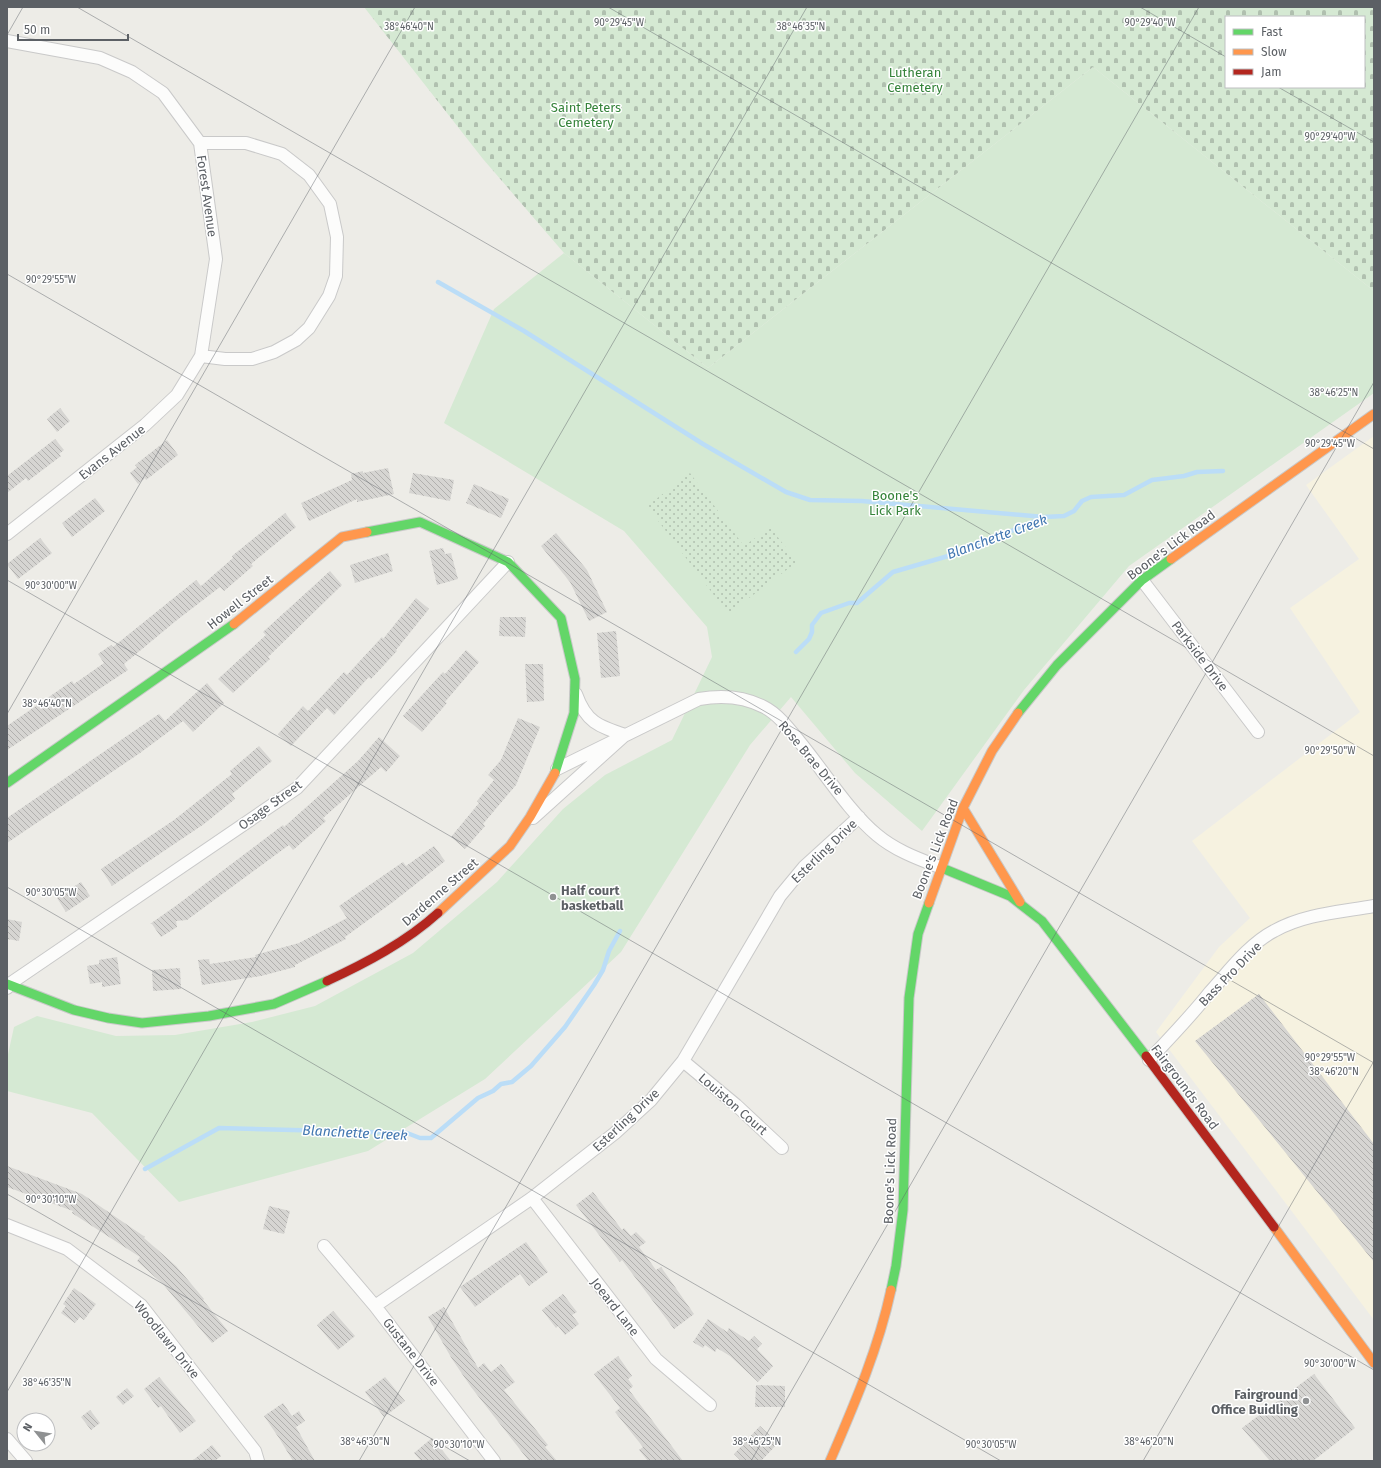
<svg xmlns="http://www.w3.org/2000/svg" width="1381" height="1468" font-family="'Fira Sans',sans-serif">
  <style>
    .commercial { fill: #f6f2e0 }
    .green { fill: #d5e9d3 }
    .cemetery { fill: url(#cemetery-stones); fill-rule: evenodd }
    .garden { fill: url(#garden-dots) }
    .lines { fill: none; stroke-linecap: round; stroke-linejoin: round }
    .stream { stroke: #bbddf7; stroke-width: 4.5 }
    .building { fill: url(#building-back-hatch) }
    .street-casing { stroke: #c9c9c9; stroke-width: 14 }
    .fast-casing { stroke: #c9c9c9; stroke-width: 11 }
    .slow-casing { stroke: #c9c9c9; stroke-width: 11 }
    .jam-casing { stroke: #c9c9c9; stroke-width: 11 }
    .street { stroke: #fcfcfb; stroke-width: 12 }
    .fast { stroke: #63d668; stroke-width: 9 }
    .slow { stroke: #ff974d; stroke-width: 9 }
    .jam { stroke: #b3261e; stroke-width: 9 }
    .ticks { fill: none; stroke: #5c6065; stroke-width: 1; stroke-opacity: 0.45 }
    .poi-dot { fill: #8f9192; stroke: #fff; stroke-width: 1.5 }
    .labels { text-anchor: middle; dominant-baseline: central; stroke-width: 3; stroke-linejoin: round; paint-order: stroke }
    .park-label { font-size: 13px; fill: #35833a; stroke: #fff }
    .street-label { font-size: 13px; fill: #5c6065; stroke: #fff }
    .poi-label { font-size: 13px; font-weight: bold; fill: #5c6065; stroke: #fff; text-anchor: start }
    .water-label { font-size: 14px; font-style: italic; fill: #4277b1; stroke: #fff }
    .ticks-label { font-size: 10px; text-anchor: middle; fill: #5c6065; stroke: #fff; stroke-width: 3; stroke-linejoin: round; paint-order: stroke }
  </style>
  <defs>
    <pattern id="cemetery-stones" width="16" height="16" patternUnits="userSpaceOnUse"><rect width="16" height="16" fill="#d5e9d3"/><path d="M2 7V4a2 2 0 0 1 4 0v3zM10 15v-3a2 2 0 0 1 4 0v3z" fill="#b0c0af"/></pattern>
    <pattern id="garden-dots" width="8" height="8" patternUnits="userSpaceOnUse"><rect width="8" height="8" fill="#d5e9d3"/><path d="M2 2h.1M6 6h.1" fill="none" stroke="#b0c0af" stroke-width="1.8" stroke-linecap="round"/></pattern>
    <pattern id="building-back-hatch" width="6" height="6" patternUnits="userSpaceOnUse"><rect width="6" height="6" fill="#d6d5d2"/><path d="M-1 5l2 2M0 0l6 6M5-1l2 2" fill="none" stroke="#b1b0ae"/></pattern>
  </defs>
  <rect width="100%" height="100%" fill="#edece7"/>
  <path class="commercial" d="M1374,436V1320L1156,1032L1219,947L1250,918L1192,841L1360,712L1290,608L1359,559L1306,485Z"/>
  <path class="green" d="M1093,67L1374,291V393L1129,566L1024,690L922,831L855,773L791,697L750,745L621,952L485,1079L368,1151L179,1202L92,1113L7,1091V1059L14,1027L37,1016L116,1036L175,1035L252,1022L315,1006L413,953L497,882L563,809L605,775L672,740L712,657L707,627L624,531L444,423L494,309L564,253L708,368Z"/>
  <path class="cemetery" d="M364,7H1374V291L1093,67L708,368L564,253L483,159ZM1226,17H1364V87H1226Z"/>
  <path class="garden" d="M690,473L744,546L770,527L797,562L728,614L647,506Z"/>
  <g class="lines">
    <path class="stream" d="M438,282L524,331L703,444L786,492L810,500L862,501L1044,517
      M796,652L809,639L812,632V625L821,613L849,603H857L893,572L962,552L1044,517L1064,516L1074,511L1082,501L1091,497L1124,495L1152,480L1184,476L1197,472L1223,471
      M145,1169L219,1128L407,1133L420,1138H431L478,1098L493,1091L501,1084L512,1082L531,1066L565,1027L594,985L603,970L609,951L620,931"/>
  </g>
  <path class="building" d="M60,408L70,421L57,432L47,419Z
    M55,439L64,450L59,454L61,456L28,481L26,478L7,493V476Z
    M167,440L178,455L146,480L145,478L138,484L130,473L137,467L135,465Z
    M388,468L394,494L357,502V499L309,521L301,503L352,480L351,474L363,471V473Z
    M413,473L454,480L450,501L409,493Z
    M474,484L509,499L501,518L466,503Z
    M95,498L105,511L72,537L62,523Z
    M285,513L296,527L251,564L253,566L224,591L220,587L177,620L124,664L128,670L7,750V726L72,681L74,684L104,663L98,654L111,645L113,647L196,580L201,586L233,558L232,556Z
    M556,533L587,570L607,612L589,621L570,582L541,546Z
    M40,538L52,553L18,579L7,564Z
    M443,548L445,554L451,553L458,579L437,585L429,551Z
    M388,553L393,571L355,583L350,565Z
    M330,571L342,585L268,657L270,659L233,693L218,679L266,635L263,632Z
    M416,598L429,609L396,650L397,651L371,679L369,677L334,715L327,708L291,746L278,734L303,706L308,711L344,672L347,675L382,637L383,639Z
    M500,617H526L525,637L499,636Z
    M616,631L620,676L601,678L597,633Z
    M466,650L479,662L445,702L447,703L422,732L403,716L443,672L445,674Z
    M525,664H543L544,701L527,702Z
    M207,683L224,703L193,732L183,721L140,753L7,843V818L159,714L165,721Z
    M518,718L540,727L516,785L483,824L485,826L465,849L451,837L479,803L477,801L494,780L488,775L501,760Z
    M379,737L400,756L386,772L381,767L323,818L326,821L293,850L289,845L187,920L176,921L177,927L161,937L152,924H150L177,905L283,825L284,827L358,761Z
    M259,746L272,761L232,794L235,799L204,824L112,886L101,869L174,820L232,774L230,771Z
    M434,846L445,861L393,902L345,937L346,939L295,965V967L261,976L202,985L198,960L209,959L210,964L256,957L255,955L299,943L347,918L339,906L403,862L406,866Z
    M81,882L90,896L66,912L57,898Z
    M7,919L22,922L19,941L7,939Z
    M117,957L121,984L102,987V982L90,984L87,966L99,964V960Z
    M180,968L181,989L153,991L152,970Z
    M1259,994L1374,1144V1262L1195,1041Z
    M7,1166L82,1194L145,1237L144,1238L176,1266L204,1299L203,1300L228,1331L212,1343L163,1284L137,1261L140,1257L72,1213L73,1211L7,1187Z
    M593,1192L622,1230L624,1228L631,1236L636,1232L646,1242L639,1247L656,1270L661,1267L694,1314L674,1329L622,1260L620,1262L576,1205Z
    M269,1206L290,1211L284,1234L263,1229Z
    M526,1242L548,1272L529,1286L520,1274L475,1307L460,1287Z
    M74,1288L96,1304L84,1320L80,1317L75,1323L61,1313L66,1306L63,1304Z
    M563,1294L577,1312L572,1315L579,1324L565,1335L558,1326L556,1328L542,1310Z
    M444,1307L478,1368L484,1363L491,1372L501,1364L515,1382L504,1390L548,1445L545,1447L557,1461H529L471,1387L452,1359L428,1317Z
    M333,1311L355,1336L338,1350L317,1325Z
    M708,1319L727,1332L729,1328L749,1341L754,1336L762,1344L757,1349L773,1366L758,1382L730,1356L717,1348L715,1352L705,1345L703,1348L693,1342Z
    M618,1356L632,1376L628,1379L633,1386L629,1390L683,1461H648L639,1450L643,1447L615,1412L620,1408L594,1374Z
    M1314,1374L1355,1428L1313,1461H1270L1242,1428Z
    M159,1377L196,1421L180,1433L161,1406L158,1408L144,1389Z
    M385,1377L405,1401L384,1417L365,1392Z
    M756,1385L785,1386V1407H755Z
    M127,1388L134,1396L123,1405L116,1397Z
    M283,1403L292,1416L299,1411L305,1421L296,1427L315,1461H293L279,1438L264,1416Z
    M90,1410L100,1423L91,1430L81,1417Z
    M760,1426L778,1443L761,1461H741L734,1454Z
    M432,1438L451,1461H421L414,1453Z
    M212,1445L221,1456L215,1461H192Z"/>
  <g class="lines">
    <defs>
      <path id="street" d="M7,41L100,58L132,72L163,93L200,143L216,259L201,356L177,395L145,425L7,534
        M200,143H246L282,154L309,175L330,204L337,237L336,276L329,296L309,328L296,340L274,352L252,359H225L201,356
        M1142,580L1258,732
        M557,769L699,699C722,695 743,696 764,707C778,714 790,730 799,741C823,770 849,812 877,835C896,851 919,859 942,868
        M533,818L625,735C598,726 586,722 576,694
        M7,988L8,985L297,788L508,562
        M1149,1060C1170,1038 1191,1016 1210,992C1229,971 1249,944 1274,931C1304,914 1340,912 1374,906
        M683,1061L736,1105L782,1148
        M532,1198L656,1359L710,1405
        M7,1225L67,1249L141,1305L255,1451L258,1461
        M324,1246L375,1306L494,1461
        M375,1306L532,1198L615,1133L651,1100L683,1061L780,896L804,867L859,817
        M7,1439L26,1461"/>
      <path id="fast" d="M367,532L420,522L508,562L561,618L575,679L574,713L555,773
        M1018,713L1057,665L1142,580L1171,559
        M7,783L234,624
        M942,868L1010,896L1042,921L1146,1056
        M7,984L74,1010L108,1018L142,1023L209,1016L274,1004L327,981
        M891,1290L896,1266L903,1210L909,998L918,934L929,903"/>
      <path id="slow" d="M1171,559L1374,414
        M234,624L342,537L367,532
        M963,808L1020,902
        M929,903L963,808L992,751L1018,713
        M438,913L510,846L530,817L555,773
        M1274,1227L1374,1363
        M830,1461C854,1405 878,1350 891,1290"/>
      <path id="jam" d="M327,981C366,963 406,942 438,913
        M1146,1056L1274,1227"/>
    </defs>
    <use href="#street" class="street-casing"/>
    <use href="#fast" class="fast-casing"/>
    <use href="#slow" class="slow-casing"/>
    <use href="#jam" class="jam-casing"/>
    <use href="#street" class="street"/>
    <use href="#fast" class="fast"/>
    <use href="#slow" class="slow"/>
    <use href="#jam" class="jam"/>
  </g>
  <path class="ticks" d="M77,7L1374,756M608,7L1374,449M1140,7L1226,57M7,35L23,7M1278,87L1374,142M7,274L1374,1063M7,580L1374,1370M7,714L415,7M7,887L1001,1461M7,1194L470,1461M7,1392L807,7M359,1461L1199,7M751,1461L1374,382M1143,1461L1374,1061"/>
  <g class="poi-dot">
    <circle cx="553" cy="897" r="4"/>
    <circle cx="1306" cy="1401" r="4"/>
  </g>
  <g class="labels">
    <g class="park-label">
      <text x="915" y="72">Lutheran<tspan x="915" dy="15">Cemetery</tspan></text>
      <text x="586" y="107">Saint Peters<tspan x="586" dy="15">Cemetery</tspan></text>
      <text x="895" y="495">Boone's<tspan x="895" dy="15">Lick Park</tspan></text>
    </g>
    <g class="street-label">
      <text transform="translate(207 196) rotate(82)">Forest Avenue</text>
      <text transform="translate(112 452) rotate(-38)">Evans Avenue</text>
      <text transform="translate(1171 545) rotate(-37)">Boone's Lick Road</text>
      <text transform="translate(240 602) rotate(-38)">Howell Street</text>
      <text transform="translate(1200 656) rotate(53)">Parkside Drive</text>
      <text transform="translate(811 758) rotate(50)">Rose Brae Drive</text>
      <text transform="translate(270 805) rotate(-36)">Osage Street</text>
      <text transform="translate(935 849) rotate(-69)">Boone's Lick Road</text>
      <text transform="translate(824 851) rotate(-44)">Esterling Drive</text>
      <text transform="translate(440 892) rotate(-41)">Dardenne Street</text>
      <text transform="translate(1230 974) rotate(-46)">Bass Pro Drive</text>
      <text transform="translate(1185 1087) rotate(53)">Fairgrounds Road</text>
      <text transform="translate(733 1104) rotate(41)">Louiston Court</text>
      <text transform="translate(626 1120) rotate(-43)">Esterling Drive</text>
      <text transform="translate(890 1171) rotate(-88)">Boone's Lick Road</text>
      <text transform="translate(615 1307) rotate(52)">Joeard Lane</text>
      <text transform="translate(167 1340) rotate(51)">Woodlawn Drive</text>
      <text transform="translate(411 1352) rotate(52)">Gustane Drive</text>
    </g>
    <g class="poi-label">
      <text x="561" y="890">Half court<tspan x="561" dy="15">basketball</tspan></text>
      <text x="1298" y="1394" text-anchor="end">Fairground<tspan x="1298" dy="15">Office Buidling</tspan></text>
    </g>
    <g class="water-label">
      <text transform="translate(997 537) rotate(-20)">Blanchette Creek</text>
      <text transform="translate(355 1133) rotate(3)">Blanchette Creek</text>
    </g>
  </g>
  <g class="ticks-label">
    <text x="619" y="26">90°29'45"W</text>
    <text x="1150" y="26">90°29'40"W</text>
    <text x="409" y="30">38°46'40"N</text>
    <text x="801" y="30">38°46'35"N</text>
    <text x="1330" y="140">90°29'40"W</text>
    <text x="51" y="283">90°29'55"W</text>
    <text x="1334" y="396">38°46'25"N</text>
    <text x="1330" y="447">90°29'45"W</text>
    <text x="51" y="589">90°30'00"W</text>
    <text x="47" y="707">38°46'40"N</text>
    <text x="1330" y="754">90°29'50"W</text>
    <text x="51" y="896">90°30'05"W</text>
    <text x="1330" y="1061">90°29'55"W</text>
    <text x="1334" y="1075">38°46'20"N</text>
    <text x="51" y="1203">90°30'10"W</text>
    <text x="1330" y="1367">90°30'00"W</text>
    <text x="47" y="1386">38°46'35"N</text>
    <text x="365" y="1445">38°46'30"N</text>
    <text x="757" y="1445">38°46'25"N</text>
    <text x="1149" y="1445">38°46'20"N</text>
    <text x="459" y="1448">90°30'10"W</text>
    <text x="991" y="1448">90°30'05"W</text>
  </g>
  <rect width="1381" height="1468" fill="none" stroke="#5c6065" stroke-width="16"/>
  <rect x="1225" y="16" width="140" height="72" fill="#ffffff" stroke="#bebfc1"/>
  <rect x="1233" y="29" width="20" height="6" fill="#63d668" stroke="#bebfc1"/>
  <text x="1261" y="36" font-size="12" fill="#5c6065">Fast</text>
  <rect x="1233" y="49" width="20" height="6" fill="#ff974d" stroke="#bebfc1"/>
  <text x="1261" y="56" font-size="12" fill="#5c6065">Slow</text>
  <rect x="1233" y="69" width="20" height="6" fill="#b3261e" stroke="#bebfc1"/>
  <text x="1261" y="76" font-size="12" fill="#5c6065">Jam</text>
  <g transform="translate(36 1432) rotate(300)"><circle r="19" fill="#ffffff" stroke="#bebfc1"/>
  <path d="M0-3L7 15L0 10L-7 15Z" fill="#8f9192"/>
  <text y="-6" font-size="11" font-weight="bold" text-anchor="middle" fill="#5c6065">N</text>
  </g>
  <path d="M18 34v6h110v-6" fill="none" stroke="#5c6065" stroke-width="2"/>
  <text x="24" y="34" font-size="12" fill="#5c6065" stroke="#ffffff" stroke-width="3" paint-order="stroke">50 m</text>
</svg>
